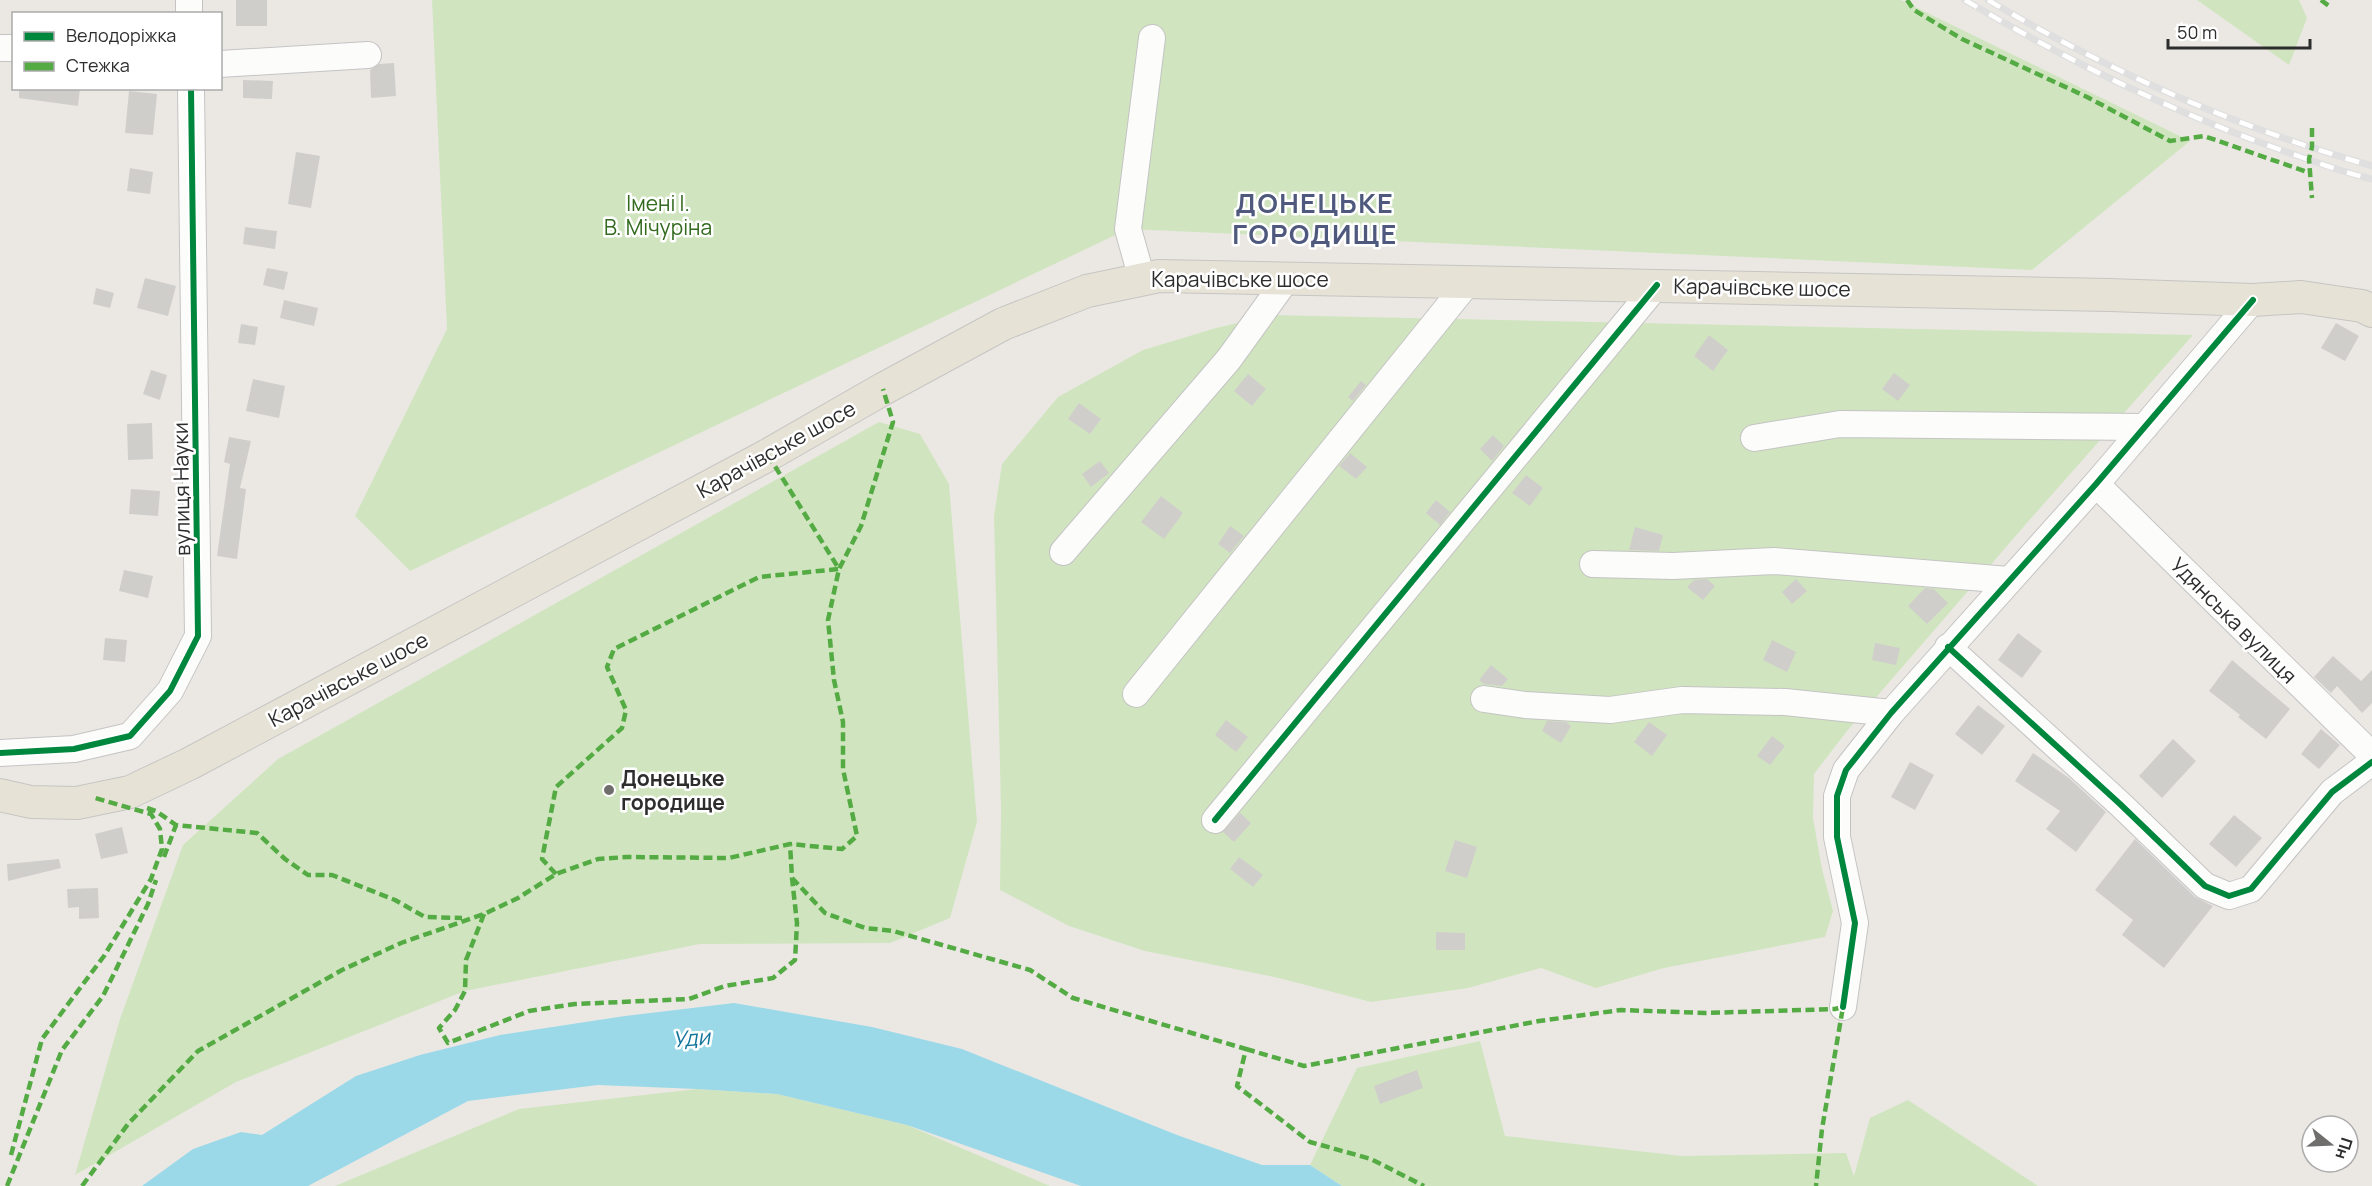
<svg xmlns="http://www.w3.org/2000/svg" width="2372" height="1186" font-family="Manrope,sans-serif">
  <style>
    .green { fill: #d0e5bf }
    .water { fill: #9bd9e9 }
    .building { fill: #d0cecb }
    .lines { fill: none; stroke-linecap: round; stroke-linejoin: round }
    .minor-casing { stroke: #c5c4c4; stroke-width: 28 }
    .major-casing { stroke: #c6c5c3; stroke-width: 34 }
    .minor { stroke: #fcfcfb; stroke-width: 26 }
    .major { stroke: #e7e2d6; stroke-width: 32 }
    .rail-casing { stroke: #dfdfe0; stroke-width: 7 }
    .rail { stroke: #fff; stroke-width: 4.5; stroke-dasharray: 14; stroke-linecap: butt }
    .quiet { stroke: #54ab44; stroke-width: 4.5; stroke-dasharray: 9 4.5; stroke-linecap: butt }
    .cycleway-casing { stroke: #fff; stroke-width: 10 }
    .cycleway { stroke: #00873e; stroke-width: 6 }
    .poi-dot { fill: #706e6d; stroke: #fff; stroke-width: 2 }
    .labels { text-anchor: middle; dominant-baseline: central; stroke-width: 5; stroke-linejoin: round; paint-order: stroke }
    .park-label { font-size: 21px; fill: #326a1e; stroke: #fff }
    .street-label { font-size: 21px; fill: #2d2d2d; stroke: #fff }
    .poi-label { font-size: 21px; font-weight: bold; fill: #2d2d2d; stroke: #fff; text-anchor: start }
    .water-label { font-size: 22px; font-style: italic; fill: #13749c; stroke: #fff }
    .district-label { font-size: 27px; font-weight: bold; letter-spacing: 1.5px; fill: #4e597d; stroke: #fff }
  </style>
  <rect width="100%" height="100%" fill="#ebe8e4"/>
  <path class="green" d="M432,0H1901L2190,141L2032,270L1128,229L410,571L355,516L447,329Z
    M2197,0H2299L2307,18L2289,65Z
    M1271,315L2193,335L2026,524L1847,731L1814,774L1813,818L1822,869L1833,911L1825,937L1664,968L1596,988L1541,968L1468,988L1371,1002L1279,978L1145,951L1069,926L1000,890L1001,809L994,516L1002,464L1058,397L1143,350L1216,328Z
    M879,422L920,434L949,484L977,822L950,918L890,943L700,944L465,991L236,1082L75,1175L120,1019L183,845L278,759Z
    M1480,1041L1505,1136L1682,1156L1846,1153L1854,1176L1870,1118L1908,1100L2038,1186H1342L1310,1165L1357,1068Z
    M697,1089L777,1094L907,1125L1050,1186H335L519,1109Z"/>
  <path class="water" d="M734,1003L872,1027L962,1049L1177,1135L1262,1165H1310L1342,1186H1081L907,1125L777,1094L697,1089L598,1085L468,1101L308,1186H142L193,1149L241,1132L262,1135L356,1076L420,1055L500,1035L625,1016Z"/>
  <path class="building" d="M236,0H267V26H236Z
    M394,63L396,96L371,98L370,70L379,64Z
    M243,80L273,81L272,99L243,98Z
    M19,88H80L78,106L19,98Z
    M129,91L157,94L153,135L125,133Z
    M296,152L320,156L311,208L288,204Z
    M130,168L153,172L150,194L127,191Z
    M245,227L277,231L275,249L243,244Z
    M267,268L288,272L284,290L263,285Z
    M145,278L176,286L168,316L137,308Z
    M96,288L114,293L110,308L93,304Z
    M284,300L318,308L314,326L280,318Z
    M2336,323L2359,336L2345,361L2321,348Z
    M241,324L258,327L255,345L238,343Z
    M1709,335L1728,350L1713,371L1694,356Z
    M151,370L167,375L160,400L143,394Z
    M1894,373L1910,385L1898,401L1882,389Z
    M1248,374L1266,389L1252,406L1234,391Z
    M253,379L285,386L279,418L246,411Z
    M1361,381L1366,385L1353,401L1348,397Z
    M1079,403L1101,419L1090,434L1068,419Z
    M152,423L153,459L128,460L127,424Z
    M1493,435L1504,446L1492,461L1480,449Z
    M229,437L251,441L240,488L246,489L237,559L217,556L230,464L224,462Z
    M1350,453L1367,467L1356,479L1339,466Z
    M1100,461L1109,473L1091,487L1082,474Z
    M1526,475L1543,488L1530,506L1512,493Z
    M131,489L160,491L158,516L129,514Z
    M1161,496L1183,513L1164,539L1141,522Z
    M1436,500L1450,512L1440,525L1426,513Z
    M1230,526L1244,536L1230,553L1218,544Z
    M1635,527L1663,535L1659,551L1629,550Z
    M124,570L153,576L148,598L119,591Z
    M1707,579L1715,586L1703,600L1687,587L1694,580Z
    M1796,579L1807,591L1792,604L1782,592Z
    M1925,588L1934,589L1948,603L1927,624L1908,606Z
    M2018,633L2042,651L2022,678L1998,660Z
    M105,638L127,640L125,662L103,660Z
    M1772,640L1796,652L1787,672L1763,660Z
    M1875,643L1900,648L1896,665L1872,660Z
    M2333,656L2361,681L2372,670V703L2362,713L2337,686L2331,693L2314,677Z
    M2232,660L2290,709L2266,739L2238,717L2240,715L2209,691Z
    M1491,665L1508,679L1502,686L1484,684L1479,680Z
    M1978,705L2005,726L1982,755L1955,734Z
    M1226,720L1248,737L1236,752L1215,735Z
    M1547,721L1566,722L1571,726L1561,743L1542,731Z
    M1649,722L1667,735L1652,756L1634,742Z
    M2321,729L2340,745L2319,769L2301,754Z
    M1772,736L1785,746L1770,765L1757,756Z
    M2173,739L2196,761L2162,798L2139,776Z
    M2033,753L2069,778L2106,812L2076,852L2046,829L2060,811L2015,781Z
    M1910,762L1934,775L1915,810L1891,797Z
    M1240,813L1251,823L1234,842L1223,832Z
    M2234,815L2262,838L2236,867L2209,844Z
    M122,827L128,853L101,859L95,834Z
    M2135,839L2195,897L2213,906L2164,968L2122,935L2133,920L2095,890Z
    M1455,840L1477,847L1467,878L1445,871Z
    M1239,857L1263,875L1253,887L1230,869Z
    M59,859L61,868L8,881L7,864Z
    M98,888L99,918L79,919V907L68,908L67,889Z
    M1436,932L1465,933V950H1436Z
    M1417,1070L1423,1088L1380,1104L1374,1086Z"/>
  <g class="lines">
    <defs>
      <path id="minor" d="M189,0V14
        M0,48H14
        M220,64L368,55
        M1142,279L1128,229L1152,38
        M1754,438L1840,424L2145,427
        M2096,484L2372,755
        M1063,552L1229,359L1288,277
        M1593,564L1673,566L1774,561L2009,580
        M1948,647L2120,804L2205,886L2229,896L2251,889L2332,792L2372,762
        M1136,694L1469,281
        M1484,699L1525,705L1610,710L1682,700L1785,702L1891,713
        M0,753L74,749L130,736L170,691L198,636L191,88
        M1215,820L1657,285
        M1843,1007L1855,923L1837,837V796L1846,770L1891,713L2096,484L2253,300"/>
      <path id="major" d="M0,795L31,802L77,803L130,792L189,764L768,455L883,389L1003,324L1087,291L1159,276L2109,295L2253,300L2301,297L2362,306L2372,311"/>
    </defs>
    <use href="#minor" class="minor-casing"/>
    <use href="#major" class="major-casing"/>
    <use href="#minor" class="minor"/>
    <use href="#major" class="major"/>
    <defs>
      <path id="rail" d="M1965,0C2066,60 2170,111 2281,150C2311,160 2341,172 2372,179
        M1988,0C2108,71 2238,128 2372,166"/>
    </defs>
    <use href="#rail" class="rail-casing"/>
    <use href="#rail" class="rail"/>
    <path class="quiet" d="M1907,0L1914,10L1962,39L2087,97L2170,141L2204,136L2310,173
      M2321,0L2329,6
      M2312,128V147L2309,159L2312,198
      M768,455L839,569
      M147,808L156,811L176,825L257,833L285,859L308,875H332L395,900L425,917L462,918
      M164,857L176,825
      M556,874L542,859L556,787L622,728L626,710L607,667L614,649L759,577L839,569
      M792,878L825,913L865,928L893,931L1030,970L1073,998L1246,1049L1237,1086L1310,1142L1371,1159L1424,1186
      M484,914L466,960L465,991L455,1010L439,1028L448,1043L529,1011L575,1004L689,999L725,986L773,978L795,960L797,923L792,878L790,844
      M1246,1049L1304,1066L1539,1021L1621,1010L1705,1013L1835,1009L1843,1007L1822,1129L1816,1186
      M11,1155L42,1039L104,956L151,879L162,849L160,829L151,814L95,798
      M7,1186L62,1050L103,996L148,904L156,880
      M82,1186L128,1124L198,1051L342,970L401,943L484,914L518,898L556,874L598,859L627,857L729,858L790,844L842,849L857,836L843,769V722L834,680L828,620L839,569L861,526L893,422L883,389"/>
    <defs>
      <path id="cycleway" d="M1948,647L2120,804L2205,886L2229,896L2251,889L2332,792L2372,762
        M0,753L74,749L130,736L170,691L198,636L191,88
        M1215,820L1657,285
        M1843,1007L1855,923L1837,837V796L1846,770L1891,713L2096,484L2253,300"/>
    </defs>
    <use href="#cycleway" class="cycleway-casing"/>
    <use href="#cycleway" class="cycleway"/>
  </g>
  <circle class="poi-dot" cx="609" cy="790" r="6"/>
  <g class="labels">
    <g class="park-label">
      <text x="658" y="203">Імені І.<tspan x="658" dy="24">В. Мічуріна</tspan></text>
    </g>
    <g class="street-label">
      <text x="1240" y="279">Карачівське шосе</text>
      <text transform="translate(1762 287) rotate(1)">Карачівське шосе</text>
      <text transform="translate(776 449) rotate(-29)">Карачівське шосе</text>
      <text transform="translate(181 489) rotate(-91)">вулиця Науки</text>
      <text transform="translate(2234 620) rotate(45)">Удянська вулиця</text>
      <text transform="translate(348 679) rotate(-28)">Карачівське шосе</text>
    </g>
    <g class="poi-label">
      <text x="621" y="778">Донецьке<tspan x="621" dy="24">городище</tspan></text>
    </g>
    <g class="water-label">
      <text transform="translate(691 1038) rotate(-5)">Уди</text>
    </g>
    <g class="district-label">
      <text x="1315" y="202">ДОНЕЦЬКЕ<tspan x="1315" dy="31">ГОРОДИЩЕ</tspan></text>
    </g>
  </g>
  <rect x="12" y="12" width="210" height="78" fill="#ffffff" stroke="#ababab" stroke-width="1.5"/>
  <rect x="24" y="32" width="30" height="9" fill="#00873e" stroke="#ababab" stroke-width="1.5"/>
  <text x="66" y="42" font-size="18" fill="#2d2d2d">Велодоріжка</text>
  <rect x="24" y="62" width="30" height="9" fill="#54ab44" stroke="#ababab" stroke-width="1.5"/>
  <text x="66" y="72" font-size="18" fill="#2d2d2d">Стежка</text>
  <g transform="translate(2330 1144) rotate(108)"><circle r="28" fill="#ffffff" stroke="#ababab" stroke-width="1.5"/>
  <path d="M0-4.5L10 22L0 15L-10 22Z" fill="#706e6d"/>
  <text y="-9" font-size="16" font-weight="bold" text-anchor="middle" fill="#2d2d2d">Пн</text>
  </g>
  <path d="M2168 39v9h142v-9" fill="none" stroke="#2d2d2d" stroke-width="3"/>
  <text x="2177" y="39" font-size="18" fill="#2d2d2d" stroke="#ffffff" stroke-width="4.5" paint-order="stroke">50 m</text>
</svg>
